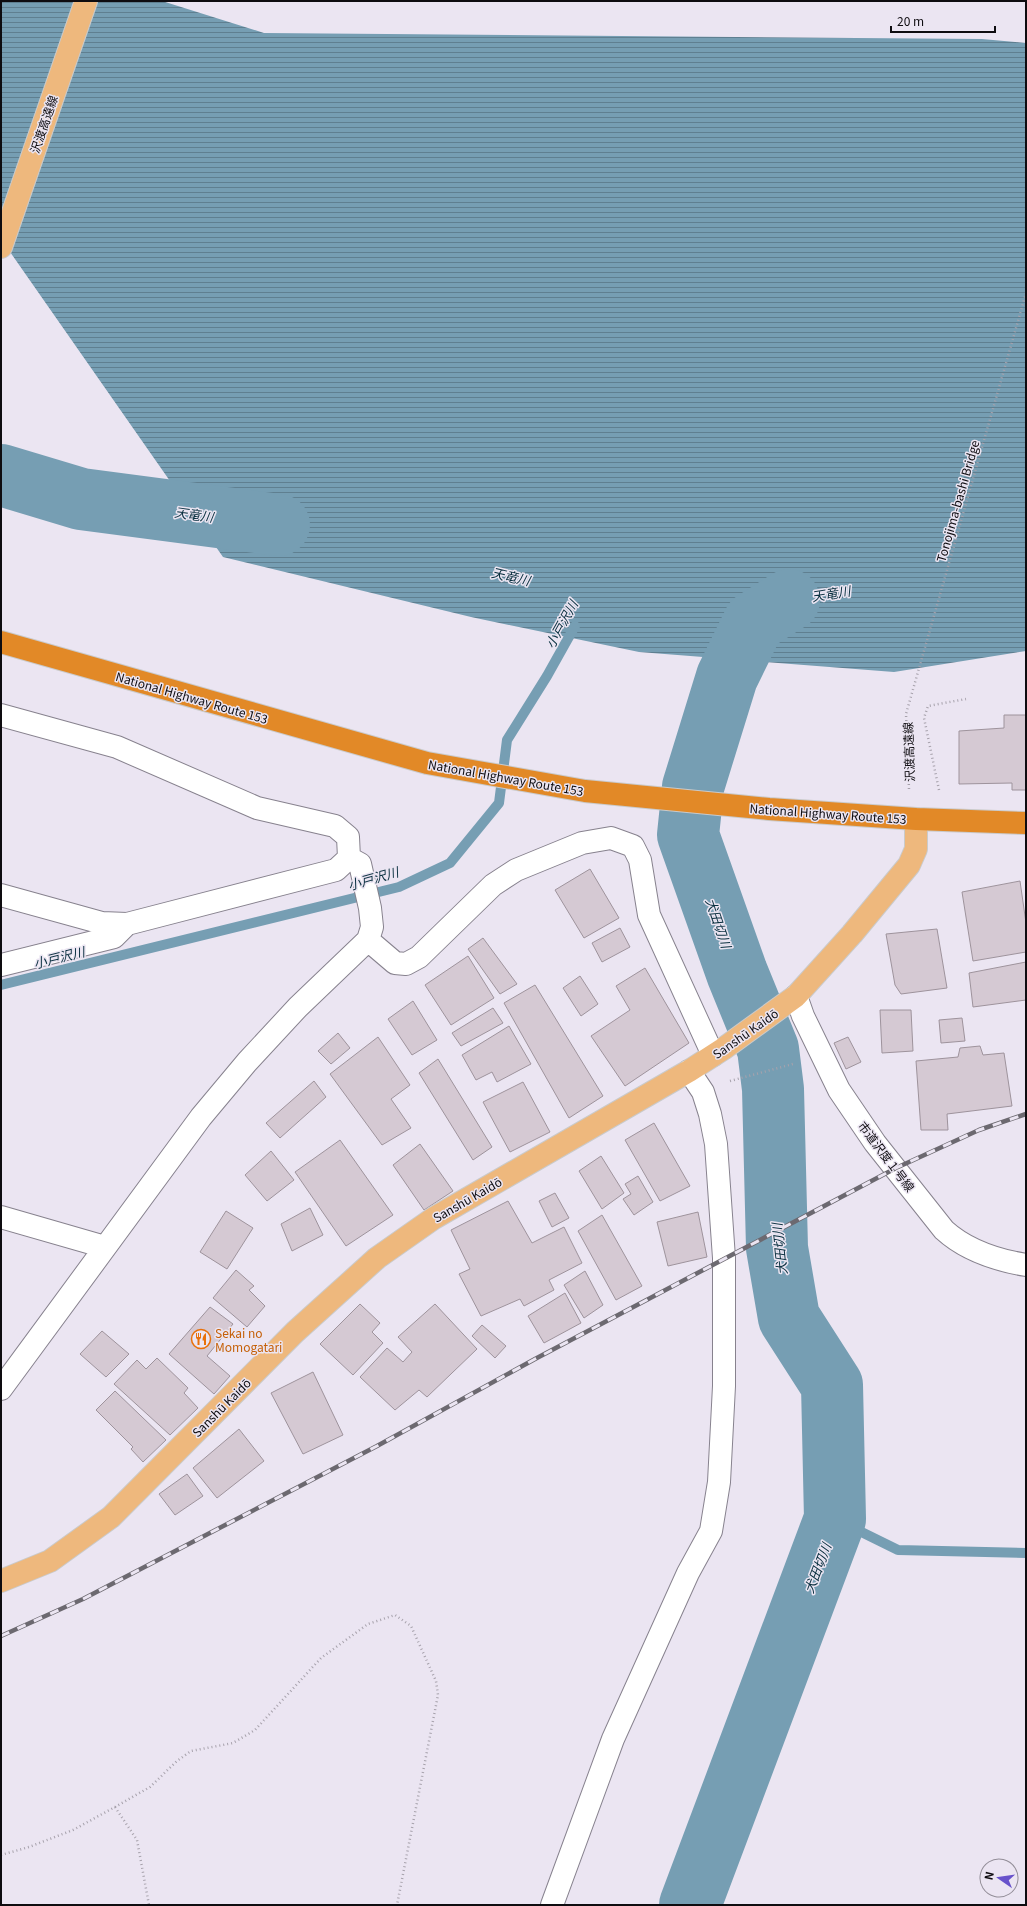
<svg xmlns="http://www.w3.org/2000/svg" width="1027" height="1906" font-family="Georgia,'Noto Sans JP',serif">
  <style>
    .water { fill: url(#water-rules) }
    .lines { fill: none; stroke-linecap: round; stroke-linejoin: round }
    .stream { stroke: #769eb3; stroke-width: 10 }
    .river { stroke: #769eb3; stroke-width: 62 }
    .building { fill: #d5c9d3; stroke: #9e939c }
    .minor-casing { stroke: #87828e; stroke-width: 24 }
    .major-casing { stroke: #cacaca; stroke-width: 24 }
    .highway-casing { stroke: #cacaca; stroke-width: 24 }
    .path { stroke: #a7a2ac; stroke-width: 2.5; stroke-dasharray: 1 3; stroke-linecap: butt }
    .minor { stroke: #fff; stroke-width: 22 }
    .major { stroke: #eeb87d; stroke-width: 22 }
    .highway { stroke: #e28927; stroke-width: 22 }
    .rail-casing { stroke: #6c6970; stroke-width: 4.5 }
    .rail { stroke: #ebe5f2; stroke-width: 3; stroke-dasharray: 9; stroke-linecap: butt }
    .labels { text-anchor: middle; dominant-baseline: central; stroke-width: 3; stroke-linejoin: round; paint-order: stroke }
    .street-label { font-size: 12px; fill: #0e0c10; stroke: #ebe5f2 }
    .food-label { font-size: 12px; fill: #c56008; stroke: #ebe5f2; text-anchor: start }
    .water-label { font-size: 13px; font-style: italic; fill: #092f3f; stroke: #ebe5f2 }
  </style>
  <defs>
    <pattern id="water-rules" width="6" height="5" patternUnits="userSpaceOnUse"><rect width="6" height="5" fill="#769eb3"/><path d="M0 2.5h6" fill="none" stroke="#5f7f90"/></pattern>
  </defs>
  <rect width="100%" height="100%" fill="#ebe5f2"/>
  <path class="water" d="M1,1H162L264,33L982,39L1026,43V651L894,672L639,652L471,617L223,557L1,239Z"/>
  <g class="lines">
    <path class="stream" d="M1,985L399,887L450,863L499,803L507,740L547,676L575,626
      M835,1519L898,1550L1026,1553"/>
    <path class="river" d="M1,475L81,499L279,525
      M690,1905L835,1519L832,1385L789,1318L777,1248L773,1089L768,1049L737,973L688,835L693,787L727,677L754,622L789,600"/>
  </g>
  <path class="building" d="M1004,715H1026V790H1012V783L959,784V731L1004,728Z
    M590,869L619,918L584,938L555,890Z
    M1020,881L1026,923V952L973,961L962,892Z
    M620,928L630,947L602,962L592,943Z
    M937,929L947,988L901,994L895,985L886,934Z
    M483,938L517,984L500,994L468,949Z
    M468,956L494,998L451,1025L425,985Z
    M1026,962V1000L973,1007L969,973Z
    M645,968L689,1043L625,1086L591,1036L630,1010L616,986Z
    M580,976L598,1004L581,1016L563,988Z
    M535,985L603,1096L569,1118L504,1003Z
    M413,1001L437,1040L412,1055L388,1019Z
    M493,1008L503,1023L461,1046L452,1033Z
    M880,1010H911L913,1051L882,1053Z
    M962,1018L965,1041L941,1043L939,1020Z
    M509,1026L531,1064L497,1082L492,1072L476,1080L462,1055Z
    M338,1033L350,1048L331,1064L318,1051Z
    M378,1037L410,1085L391,1099L411,1128L382,1145L330,1074Z
    M848,1037L861,1062L846,1069L834,1043Z
    M980,1046L983,1055L1004,1053L1012,1106L947,1114L948,1130H921L916,1061L958,1057L960,1048Z
    M438,1059L492,1147L473,1160L419,1073Z
    M314,1081L326,1097L280,1138L266,1123Z
    M523,1082L550,1132L510,1152L483,1102Z
    M654,1123L690,1186L660,1201L625,1140Z
    M340,1140L393,1215L346,1246L295,1172Z
    M420,1144L453,1191L424,1210L393,1165Z
    M271,1151L294,1180L267,1201L245,1175Z
    M601,1156L624,1193L602,1209L579,1171Z
    M638,1176L653,1202L634,1215L623,1199L631,1194L625,1184Z
    M555,1193L569,1218L552,1227L539,1201Z
    M508,1201L532,1243L564,1227L582,1263L549,1280L554,1290L524,1306L520,1299L481,1316L459,1274L470,1269L451,1230Z
    M310,1208L323,1235L292,1251L281,1224Z
    M226,1211L253,1228L227,1269L200,1252Z
    M698,1212L707,1257L668,1266L657,1222Z
    M602,1215L642,1286L616,1300L578,1231Z
    M236,1270L254,1286L249,1290L265,1306L247,1327L213,1298Z
    M585,1271L603,1305L584,1318L564,1285Z
    M565,1293L581,1323L544,1343L528,1316Z
    M360,1304L380,1323L372,1332L383,1343L353,1375L320,1344Z
    M435,1304L477,1349L427,1397L419,1390L395,1410L360,1377L387,1348L403,1362L412,1352L398,1337Z
    M210,1307L233,1324L207,1356L230,1376L214,1394L169,1354Z
    M482,1325L506,1346L495,1358L472,1336Z
    M102,1331L129,1354L106,1377L80,1354Z
    M157,1358L188,1388L184,1393L198,1408L170,1435L114,1384L137,1360L146,1369Z
    M313,1372L343,1435L303,1454L271,1393Z
    M115,1391L166,1440L143,1462L131,1449L133,1447L96,1410Z
    M239,1429L264,1461L217,1498L193,1468Z
    M187,1474L203,1496L175,1515L159,1494Z"/>
  <g class="lines">
    <defs>
      <path id="minor" d="M1,715L117,747L257,808L335,826L348,837L349,858L336,870L127,924L102,923L1,895
        M368,940L395,963L406,964L419,957L493,885L516,870L582,843L611,838L633,846L640,860L649,915L713,1055
        M1,965L114,937L127,924
        M796,996L803,1016L839,1090L875,1143L944,1230C967,1251 996,1260 1026,1265
        M1,1217L105,1247
        M1,1389L201,1117L247,1062L298,1007L368,940L372,927L370,908L360,864L349,858
        M552,1905L613,1739L688,1573L711,1531L719,1482L724,1386V1258L716,1144L710,1114L703,1092L689,1071"/>
      <path id="major" d="M1,247L86,1
        M1,1581L50,1561L111,1517L295,1332L377,1258L434,1218L689,1071L723,1049L796,996L852,934L909,865L916,849V819"/>
      <path id="highway" d="M1,642L427,763L585,791L769,809L916,819L1026,823"/>
    </defs>
    <use href="#minor" class="minor-casing"/>
    <use href="#major" class="major-casing"/>
    <use href="#highway" class="highway-casing"/>
    <path class="path" d="M909,789L906,714L1026,293
      M939,790L924,718L928,706L966,699
      M730,1081L793,1064
      M115,1807L137,1840L149,1905
      M1,1855L29,1847L73,1830L115,1807L150,1787L177,1761L191,1751L233,1743L255,1730L321,1658L368,1624L395,1615L411,1626L436,1681L438,1695L397,1905"/>
    <use href="#minor" class="minor"/>
    <use href="#major" class="major"/>
    <use href="#highway" class="highway"/>
    <defs>
      <path id="rail" d="M1,1636L83,1599L377,1446L535,1359L896,1168L979,1130L1026,1114"/>
    </defs>
    <use href="#rail" class="rail-casing"/>
    <use href="#rail" class="rail"/>
  </g>
  <defs>
    <symbol id="restaurant-ring" viewBox="-11 -11 22 22"><circle r="9.5" fill="#ebe5f2" stroke="#e8710a" stroke-width="1.5"/><path d="M-5-6h1v4h1v-4h1v4h1v-4h1v5L-1.5 .5V6h-2V.5L-5-1ZM5-6V6H3V1.5H1.5Q1.5-4 5-6Z" fill="#e8710a"/></symbol>
  </defs>
  <g fill-rule="evenodd">
    <use href="#restaurant-ring" x="190" y="1328" width="22" height="22"/>
  </g>
  <g class="labels">
    <g class="street-label">
      <text transform="translate(43 124) rotate(-71)">沢渡高遠線</text>
      <text transform="translate(957 501) rotate(-74)">Tonojima-bashi Bridge</text>
      <text transform="translate(192 697) rotate(16)">National Highway Route 153</text>
      <text transform="translate(908 752) rotate(-92)">沢渡高遠線</text>
      <text transform="translate(506 777) rotate(10)">National Highway Route 153</text>
      <text transform="translate(828 813) rotate(4)">National Highway Route 153</text>
      <text transform="translate(745 1033) rotate(-35)">Sanshū Kaidō</text>
      <text transform="translate(887 1156) rotate(53)">市道沢度１号線</text>
      <text transform="translate(467 1199) rotate(-30)">Sanshū Kaidō</text>
      <text transform="translate(221 1407) rotate(-45)">Sanshū Kaidō</text>
    </g>
    <g class="food-label">
      <text x="215" y="1332">Sekai no<tspan x="215" dy="14">Momogatari</tspan></text>
    </g>
    <g class="water-label">
      <text transform="translate(194 514) rotate(8)">天竜川</text>
      <text transform="translate(511 576) rotate(13)">天竜川</text>
      <text transform="translate(831 593) rotate(-9)">天竜川</text>
      <text transform="translate(561 624) rotate(-61)">小戸沢川</text>
      <text transform="translate(373 878) rotate(-16)">小戸沢川</text>
      <text transform="translate(719 923) rotate(71)">犬田切川</text>
      <text transform="translate(59 957) rotate(-14)">小戸沢川</text>
      <text transform="translate(779 1249) rotate(-96)">犬田切川</text>
      <text transform="translate(817 1568) rotate(-69)">犬田切川</text>
    </g>
  </g>
  <rect width="1027" height="1906" fill="none" stroke="#0e0c10" stroke-width="4"/>
  <g transform="translate(999 1878) rotate(283)"><circle r="19" fill="#ebe5f2" stroke="#938e98"/>
  <path d="M0-3L7 15L0 10L-7 15Z" fill="#6852cb"/>
  <text y="-6" font-size="11" font-weight="bold" text-anchor="middle" fill="#0e0c10">N</text>
  </g>
  <path d="M891 26v6h104v-6" fill="none" stroke="#0e0c10" stroke-width="2"/>
  <text x="897" y="26" font-size="12" fill="#0e0c10" stroke="#ebe5f2" stroke-width="3" paint-order="stroke">20 m</text>
</svg>
